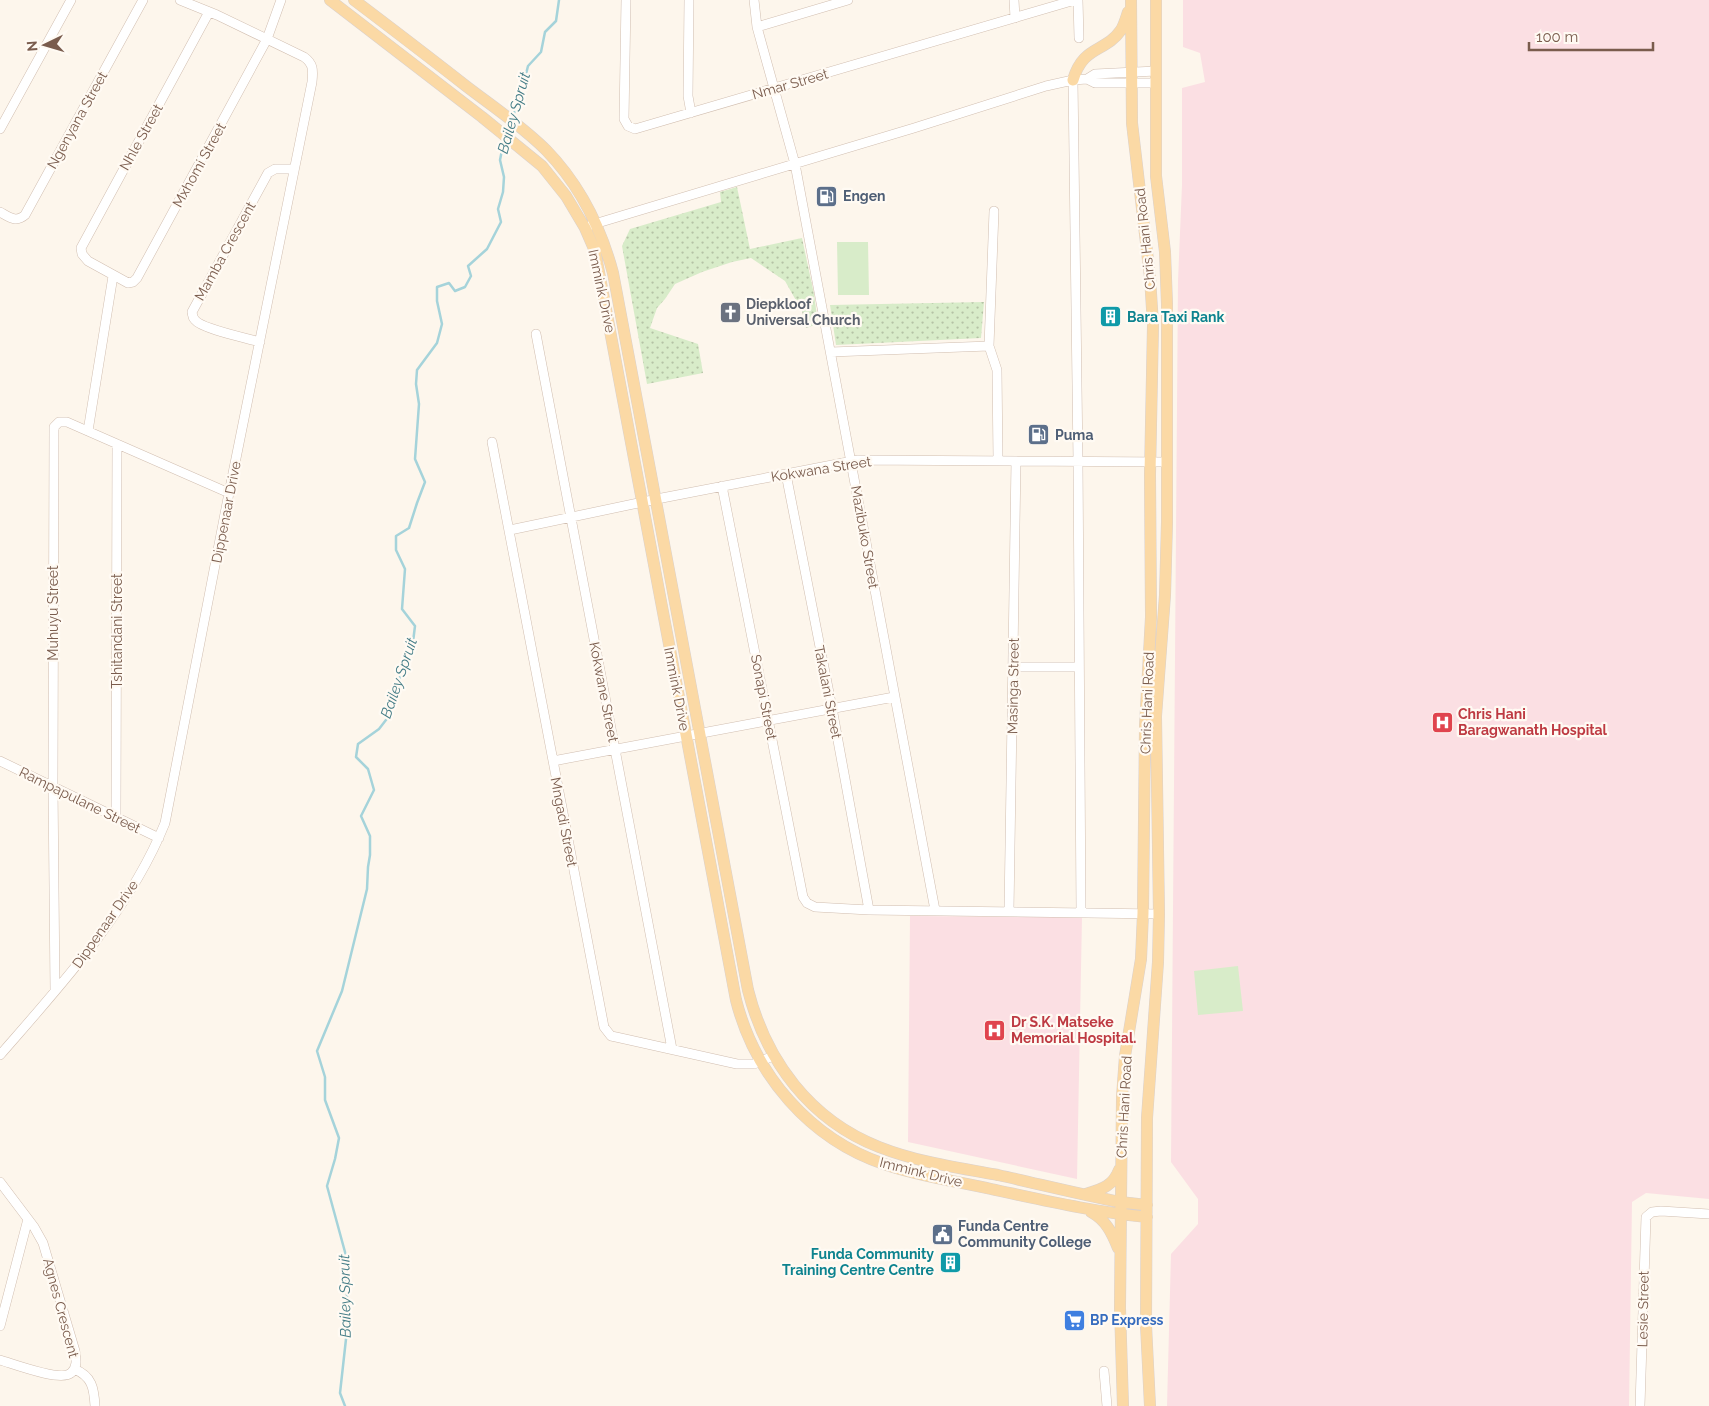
<svg xmlns="http://www.w3.org/2000/svg" width="1709" height="1406" font-family="Raleway,sans-serif">
  <style>
    .medical { fill: #fbdfe3 }
    .park { fill: url(#park-dots) }
    .pitch { fill: #d8ecc9 }
    .lines { fill: none; stroke-linecap: round; stroke-linejoin: round }
    .stream { stroke: #a5d3da; stroke-width: 2.5 }
    .minor-casing { stroke: #d1beb0; stroke-width: 10 }
    .major-casing { stroke: #dad1cd; stroke-width: 12 }
    .minor { stroke: #fff; stroke-width: 9 }
    .major { stroke: #fbd9a5; stroke-width: 11 }
    .labels { text-anchor: middle; dominant-baseline: central; stroke-width: 4.5; stroke-linejoin: round; paint-order: stroke }
    .street-label { font-size: 14px; fill: #7a5c4d; stroke: #fffaf3 }
    .service-label { font-size: 14px; font-weight: bold; fill: #4e5e75; stroke: #fffaf3; text-anchor: start }
    .worship-label { font-size: 14px; font-weight: bold; fill: #5b616d; stroke: #fffaf3; text-anchor: start }
    .culture-label { font-size: 14px; font-weight: bold; fill: #0d838f; stroke: #fffaf3; text-anchor: start }
    .health-label { font-size: 14px; font-weight: bold; fill: #be3a42; stroke: #fffaf3; text-anchor: start }
    .shop-label { font-size: 14px; font-weight: bold; fill: #366cbe; stroke: #fffaf3; text-anchor: start }
    .water-label { font-size: 15px; font-style: italic; fill: #437c86; stroke: #fffaf3 }
  </style>
  <defs>
    <pattern id="park-dots" width="8" height="8" patternUnits="userSpaceOnUse" patternTransform="scale(1.25)"><rect width="8" height="8" fill="#d8ecc9"/><path d="M2 2h.1M6 6h.1" fill="none" stroke="#b4c2a5" stroke-width="1.8" stroke-linecap="round"/></pattern>
  </defs>
  <rect width="100%" height="100%" fill="#fdf6ec"/>
  <path class="medical" d="M1183,0H1709V1199L1646,1193L1632,1202L1629,1406H1167L1171,1254L1198,1224V1199L1171,1162L1178,281L1182,185V88L1205,82L1200,53L1183,47Z
    M910,916L1082,917L1077,1179L908,1142Z"/>
  <path class="park" d="M737,187L750,249L802,238L814,294L818,324L806,328L802,311L785,281L751,258L732,262L702,272L675,284L665,299L657,308L650,328L698,344L703,373L647,384L622,246L630,229L721,202L720,192Z
    M984,302L981,338L836,345L830,305Z"/>
  <path class="pitch" d="M837,242H868L869,295H838Z
    M1238,966L1243,1011L1198,1015L1194,971Z"/>
  <g class="lines">
    <path class="stream" d="M513,116L521,94L528,66L541,52L545,32L556,21L559,0
      M345,1406L340,1393L348,1321L345,1252L327,1186L335,1159L339,1138L325,1100V1077L317,1051L342,991L367,889L368,867L370,855V836L361,816L374,790L368,769L356,757L358,744L379,729L389,716L403,666L413,642L415,626L402,609L405,569L396,550V536L409,528L417,503L425,482L415,459L419,404L416,384L417,370L437,343L442,324L437,301V287L449,283L455,291L465,287L471,276L468,266L487,249L501,222L498,209L503,192L504,177L500,160L504,140"/>
    <defs>
      <path id="minor" d="M626,0L624,119L628,126L635,129L1075,0
        M689,0L688,96L691,113
        M754,0L757,27L795,164L935,910
        M1014,0L1015,18
        M1078,0L1079,38
        M209,12L81,248L82,254L88,261L128,283L133,282L137,278L267,39L281,0
        M757,27L848,0
        M1087,79L1095,74L1156,71
        M1073,80L1078,461L1081,912
        M0,129L71,0
        M994,211L989,346L997,370L998,460
        M0,212C9,217 16,223 25,215L143,0
        M591,225L914,128L1046,86L1073,80L1087,79L1095,83H1156
        M536,334L672,1049
        M260,342C247,338 202,329 195,320C192,317 193,316 192,312L268,173L275,169H293
        M831,352L989,346
        M88,431L113,276
        M492,442L604,1027L611,1036L616,1037L737,1064H754L773,1056
        M786,474L832,708L869,910
        M722,486L803,897L807,903L815,907L869,910L1159,914
        M510,530L662,498L858,460L1167,462
        M1013,667H1079
        M0,761L159,838
        M553,761L894,697
        M116,817L117,444
        M1009,911L1016,461
        M55,991L53,786L54,427L59,422H67L229,493
        M0,1055C61,985 130,910 165,823L229,493L312,82C313,71 314,64 304,57L217,15L180,0
        M0,1182L34,1227L43,1243L75,1351C76,1358 78,1367 71,1373C61,1382 14,1364 0,1360
        M0,1326L28,1219
        M74,1369C92,1376 94,1388 95,1406
        M1104,1371L1107,1406
        M1640,1406L1646,1217L1652,1212L1661,1211L1709,1214"/>
      <path id="major" d="M330,0L482,117L542,166L566,196L585,228L595,251L736,1000C755,1075 810,1139 884,1164C918,1176 955,1181 991,1189C1043,1200 1094,1212 1147,1217
        M354,0C391,28 429,57 466,86C492,106 522,126 546,150C579,184 601,228 613,273L748,990C766,1061 810,1120 879,1147C917,1162 959,1168 998,1175C1039,1184 1079,1194 1120,1202L1147,1205
        M1073,80C1083,45 1105,53 1121,30C1124,25 1126,18 1128,12
        M1086,1194C1102,1189 1113,1186 1119,1170
        M1091,1212C1106,1220 1112,1233 1118,1248
        M1123,1406L1120,1308L1122,1097L1125,1056L1141,959L1143,913L1145,726L1151,617L1150,474L1153,325L1150,277L1132,123L1131,0
        M1150,1406L1146,1325L1147,1118L1158,962L1159,914L1156,716L1165,595L1167,522V304L1165,252L1156,176V0"/>
    </defs>
    <use href="#minor" class="minor-casing"/>
    <use href="#major" class="major-casing"/>
    <use href="#minor" class="minor"/>
    <use href="#major" class="major"/>
  </g>
  <defs>
    <symbol id="fuel-square" viewBox="-11 -11 22 22"><rect x="-9" y="-9" width="18" height="18" rx="4" fill="#5c6f8a" stroke="#fffaf3"/><path d="M-5.5-6h7V0h2V4h1.3V-2.5L3-4.5l.8-.8L6-3V5H2.5V1h-1V6h-7ZM-4.2-4.7v3.2H.2V-4.7Z" fill="#fff"/></symbol>
    <symbol id="church-square" viewBox="-11 -11 22 22"><rect x="-9" y="-9" width="18" height="18" rx="4" fill="#6b7280" stroke="#fffaf3"/><path d="M-1.2-6h2.4v3.5h3.3v2.4h-3.3V6h-2.4V-.1h-3.3v-2.4h3.3Z" fill="#fff"/></symbol>
    <symbol id="building-square" viewBox="-11 -11 22 22"><rect x="-9" y="-9" width="18" height="18" rx="4" fill="#0f9aa8" stroke="#fffaf3"/><path d="M-4-6H4V6H1V3H-1V6H-4ZM-2.5-4.3h1.7v1.8h-1.7ZM.8-4.3h1.7v1.8H.8ZM-2.5-1h1.7V.8h-1.7ZM.8-1h1.7V.8H.8Z" fill="#fff"/></symbol>
    <symbol id="hospital-square" viewBox="-11 -11 22 22"><rect x="-9" y="-9" width="18" height="18" rx="4" fill="#e0444e" stroke="#fffaf3"/><path d="M-5-5h3v3.5h4V-5h3V5h-3V1.5h-4V5h-3Z" fill="#fff"/></symbol>
    <symbol id="civic-square" viewBox="-11 -11 22 22"><rect x="-9" y="-9" width="18" height="18" rx="4" fill="#5c6f8a" stroke="#fffaf3"/><path d="M-.6-6.5H3V-4.5H.6V-3L4-1V1h2V6H-6V1h2V-1L-.6-3ZM-1.2 2.5V6h2.4V2.5Z" fill="#fff"/></symbol>
    <symbol id="supermarket-square" viewBox="-11 -11 22 22"><rect x="-9" y="-9" width="18" height="18" rx="4" fill="#3f7fe0" stroke="#fffaf3"/><path d="M-6-5.5h2.5l.6 2H6L4.5 2H-2.5L-4.4-4H-6ZM-1.5 3.2a1.3 1.3 0 1 0 .1 0ZM3 3.2a1.3 1.3 0 1 0 .1 0Z" fill="#fff"/></symbol>
  </defs>
  <g fill-rule="evenodd">
    <use href="#fuel-square" x="814" y="184" width="25" height="25"/>
    <use href="#church-square" x="718" y="300" width="25" height="25"/>
    <use href="#building-square" x="1098" y="304" width="25" height="25"/>
    <use href="#fuel-square" x="1026" y="422" width="25" height="25"/>
    <use href="#hospital-square" x="1430" y="710" width="25" height="25"/>
    <use href="#hospital-square" x="982" y="1018" width="25" height="25"/>
    <use href="#civic-square" x="930" y="1222" width="25" height="25"/>
    <use href="#building-square" x="938" y="1250" width="25" height="25"/>
    <use href="#supermarket-square" x="1062" y="1308" width="25" height="25"/>
  </g>
  <g class="labels">
    <g class="street-label">
      <text transform="translate(790 84) rotate(-16)">Nmar Street</text>
      <text transform="translate(77 120) rotate(-61)">Ngenyana Street</text>
      <text transform="translate(141 137) rotate(-61)">Nhle Street</text>
      <text transform="translate(199 165) rotate(-61)">Mxhomi Street</text>
      <text transform="translate(1145 239) rotate(-96)">Chris Hani Road</text>
      <text transform="translate(225 251) rotate(-61)">Mamba Crescent</text>
      <text transform="translate(602 291) rotate(78)">Immink Drive</text>
      <text transform="translate(821 469) rotate(-9)">Kokwana Street</text>
      <text transform="translate(226 512) rotate(-79)">Dippenaar Drive</text>
      <text transform="translate(865 537) rotate(80)">Mazibuko Street</text>
      <text transform="translate(53 613) rotate(-90)">Muhuyu Street</text>
      <text transform="translate(117 631) rotate(-90)">Tshitandani Street</text>
      <text transform="translate(1013 686) rotate(-89)">Masinga Street</text>
      <text transform="translate(677 689) rotate(79)">Immink Drive</text>
      <text transform="translate(604 692) rotate(79)">Kokwane Street</text>
      <text transform="translate(828 692) rotate(79)">Takalani Street</text>
      <text transform="translate(764 697) rotate(79)">Sonapi Street</text>
      <text transform="translate(1147 703) rotate(-88)">Chris Hani Road</text>
      <text transform="translate(80 800) rotate(26)">Rampapulane Street</text>
      <text transform="translate(564 822) rotate(79)">Mngadi Street</text>
      <text transform="translate(105 924) rotate(-55)">Dippenaar Drive</text>
      <text transform="translate(1124 1107) rotate(-87)">Chris Hani Road</text>
      <text transform="translate(921 1172) rotate(14)">Immink Drive</text>
      <text transform="translate(61 1308) rotate(75)">Agnes Crescent</text>
      <text transform="translate(1643 1309) rotate(-89)">Lesie Street</text>
    </g>
    <g class="service-label">
      <text x="843" y="196">Engen</text>
      <text x="1055" y="435">Puma</text>
      <text x="958" y="1226">Funda Centre<tspan x="958" dy="16">Community College</tspan></text>
    </g>
    <g class="worship-label">
      <text x="746" y="304">Diepkloof<tspan x="746" dy="16">Universal Church</tspan></text>
    </g>
    <g class="culture-label">
      <text x="1127" y="317">Bara Taxi Rank</text>
      <text x="934" y="1254" text-anchor="end">Funda Community<tspan x="934" dy="16">Training Centre Centre</tspan></text>
    </g>
    <g class="health-label">
      <text x="1458" y="714">Chris Hani<tspan x="1458" dy="16">Baragwanath Hospital</tspan></text>
      <text x="1011" y="1022">Dr S.K. Matseke<tspan x="1011" dy="16">Memorial Hospital.</tspan></text>
    </g>
    <g class="shop-label">
      <text x="1090" y="1320">BP Express</text>
    </g>
    <g class="water-label">
      <text transform="translate(514 113) rotate(-74)">Bailey Spruit</text>
      <text transform="translate(399 678) rotate(-71)">Bailey Spruit</text>
      <text transform="translate(345 1296) rotate(-91)">Bailey Spruit</text>
    </g>
  </g>
  <g transform="translate(45 45) rotate(265)" stroke="#fffaf3" stroke-width="4" paint-order="stroke">
  <path d="M0-4L9 19L0 12L-9 19Z" fill="#7a5c4d"/>
  <text y="-8" font-size="14" font-weight="bold" text-anchor="middle" fill="#7a5c4d">N</text>
  </g>
  <path d="M1529 42v8h124v-8" fill="none" stroke="#7a5c4d" stroke-width="2.5"/>
  <text x="1536" y="42" font-size="15" fill="#7a5c4d" stroke="#fffaf3" stroke-width="4" paint-order="stroke">100 m</text>
</svg>
